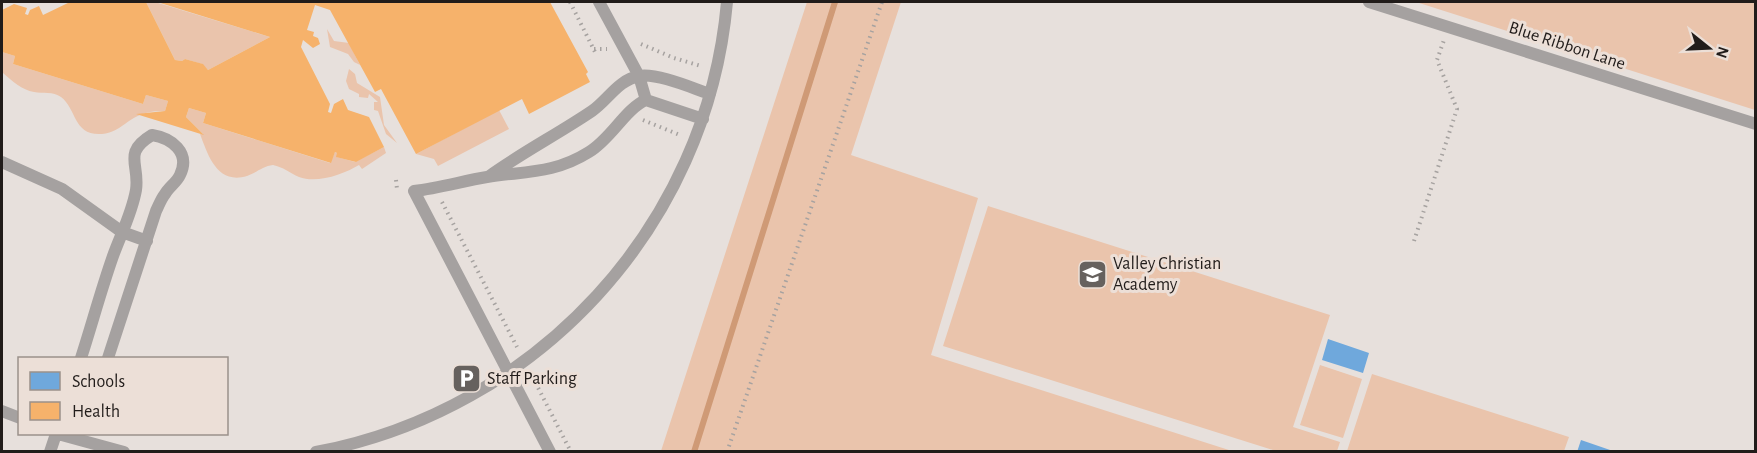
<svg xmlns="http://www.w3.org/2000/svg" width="1757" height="453" font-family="'Alegreya Sans',sans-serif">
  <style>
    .green { fill: #eac4ac }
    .schools { fill: #6fa8dc }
    .health { fill: #f6b26b }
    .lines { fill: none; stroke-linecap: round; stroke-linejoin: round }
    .stream { stroke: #cf9a76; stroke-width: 6 }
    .path { stroke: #a6a2a0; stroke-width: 4; stroke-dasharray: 1.5 4.5; stroke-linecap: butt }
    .service { stroke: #a5a1a0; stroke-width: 12 }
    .labels { text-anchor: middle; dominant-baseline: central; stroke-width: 6; stroke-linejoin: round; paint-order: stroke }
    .street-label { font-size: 18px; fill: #211c1a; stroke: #ecdfd7 }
    .poi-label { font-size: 18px; fill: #211c1a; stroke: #ecdfd7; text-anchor: start }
  </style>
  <rect width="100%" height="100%" fill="#e7e0dc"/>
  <path class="green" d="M146,2H155L270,37L208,70L202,64L185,59L182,61L175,60Z
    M807,2H901L851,155L978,198L931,355L1232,451H661Z
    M1416,2H1755V110Z
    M327,29L334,41L349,43L360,65L354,62L348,54L330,47Z
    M2,52L15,56L13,64L143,104L146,95L168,101L165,111C130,109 125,132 102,134C73,136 77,109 61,97C53,91 43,94 34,92C22,90 12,81 3,73Z
    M349,69L355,74L357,83L380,97L384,125L397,143L386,134L378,111L374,110V102H378L369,94L368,98L359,97V94L349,89L346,81Z
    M189,108L206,113L203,123L330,163L335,152L337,153V157L355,162L384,147L386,153L362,169L359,165C344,174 317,184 299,177C290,173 283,167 273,165C263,166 256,173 247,176C217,185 208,155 200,134H203L186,117Z
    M499,110L509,129L438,166L434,159L416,154Z
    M988,206L1330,315L1293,427L1340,442L1337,451H1276L943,346Z
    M1320,365L1362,379L1343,438L1300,425Z
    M1372,374L1569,437L1564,451H1347Z"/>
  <path class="schools" d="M1328,339L1369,353L1363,373L1322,360Z
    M1581,440L1613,451V452H1577Z"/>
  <path class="health" d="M70,2H146L175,60L182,61L185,59L203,64L208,70L270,37L157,2H550L588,72L586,74L590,82L529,114L522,99L416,154L381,89L375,92L330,10L315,5L307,30L314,32L313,36L318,38L320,44L313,48L303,40L301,47L330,104L328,112L331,113L334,104L343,99L348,110L369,117L384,147L356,162L336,157L337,153L335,152L331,163L203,123L206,113L189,108L186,117L204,135L136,114L165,111L168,101L146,95L143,104L13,64L15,56L2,52V10L14,4L27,8L25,14L28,15L30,10L39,6L43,15Z"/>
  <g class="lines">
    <path class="stream" d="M694,452L835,2"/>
    <path class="path" d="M570,2L596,54
      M641,44L674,58L701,66
      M594,49H607
      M643,120L680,135
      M396,180L397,189
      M442,202L517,347
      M1414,241L1457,109L1437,60L1444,40
      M530,372L571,452
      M727,452L882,2"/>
    <path class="service" d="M599,2L639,76L646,100
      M1369,2L1756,124
      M2,162L62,189L122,232L147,241
      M488,177C521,153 558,134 592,111C608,100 618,80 639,76C658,73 692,88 710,94
      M81,358C92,324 101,290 113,256C121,234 132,213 136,190C140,164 122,153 152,135C171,138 191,152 180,175C177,182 169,187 165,194C161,199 159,205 156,211L108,358
      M2,411L20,418
      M58,434L124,452
      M50,452L56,434
      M316,452C537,410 707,227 727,2
      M550,452L414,191C439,188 463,181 487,177C525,171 554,174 589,152C612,138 625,109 646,100L703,119"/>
  </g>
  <defs>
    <symbol id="school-square" viewBox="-11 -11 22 22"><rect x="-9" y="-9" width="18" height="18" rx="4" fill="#66615e" stroke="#ecdfd7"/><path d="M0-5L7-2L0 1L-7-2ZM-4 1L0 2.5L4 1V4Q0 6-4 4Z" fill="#fff"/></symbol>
    <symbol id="parking-square" viewBox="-11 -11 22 22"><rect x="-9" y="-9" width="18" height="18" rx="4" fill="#66615e" stroke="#ecdfd7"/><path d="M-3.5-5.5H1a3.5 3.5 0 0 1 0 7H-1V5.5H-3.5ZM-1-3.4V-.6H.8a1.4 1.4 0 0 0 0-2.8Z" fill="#fff"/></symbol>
  </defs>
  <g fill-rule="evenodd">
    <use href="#school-square" x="1076" y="258" width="33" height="33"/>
    <use href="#parking-square" x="450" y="362" width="33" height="33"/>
  </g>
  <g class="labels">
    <g class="street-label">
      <text transform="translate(1567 46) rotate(18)">Blue Ribbon Lane</text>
    </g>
    <g class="poi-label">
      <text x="1113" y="264">Valley Christian<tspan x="1113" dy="21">Academy</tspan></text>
      <text x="487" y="379">Staff Parking</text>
    </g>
  </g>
  <rect width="1757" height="453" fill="none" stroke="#211c1a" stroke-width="6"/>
  <rect x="18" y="357" width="210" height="78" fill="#ecdfd7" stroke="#9b918b" stroke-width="1.5"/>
  <rect x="30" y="372" width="30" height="18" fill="#6fa8dc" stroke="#9b918b" stroke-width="1.5"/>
  <text x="72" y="387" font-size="18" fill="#211c1a">Schools</text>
  <rect x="30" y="402" width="30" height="18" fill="#f6b26b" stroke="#9b918b" stroke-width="1.5"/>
  <text x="72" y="417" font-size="18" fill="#211c1a">Health</text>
  <g transform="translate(1709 48) rotate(108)" stroke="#ecdfd7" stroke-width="4.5" paint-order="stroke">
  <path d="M0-4.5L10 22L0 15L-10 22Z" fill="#211c1a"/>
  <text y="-9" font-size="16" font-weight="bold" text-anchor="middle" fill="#211c1a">N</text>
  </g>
</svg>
